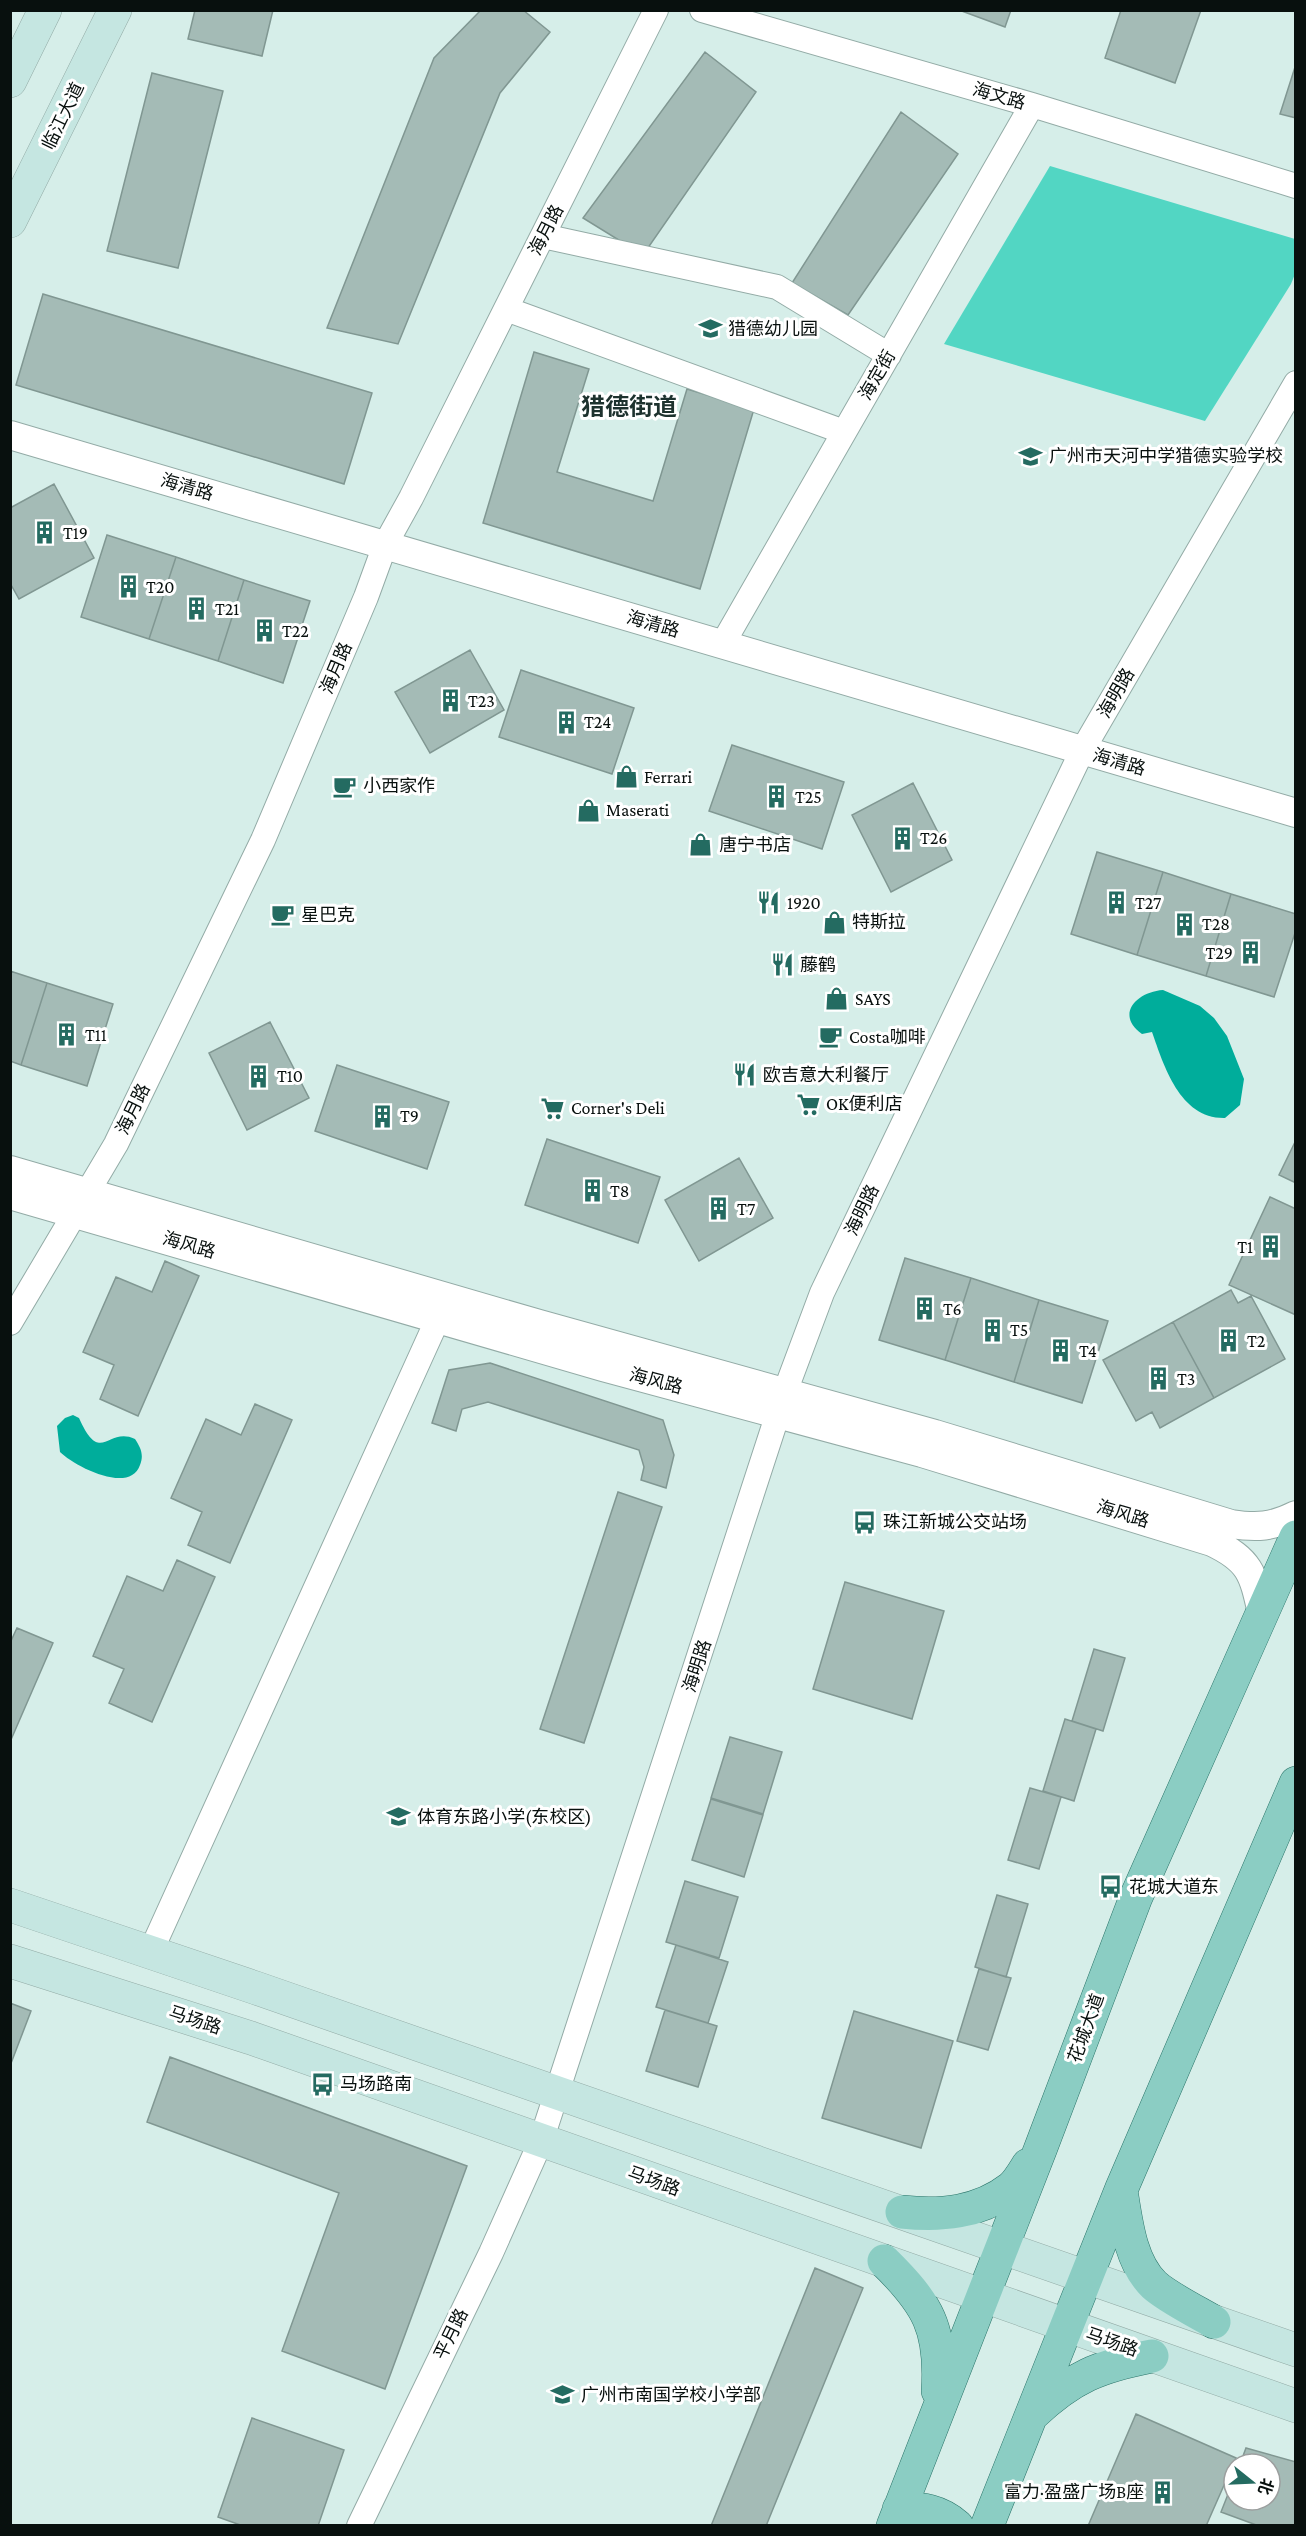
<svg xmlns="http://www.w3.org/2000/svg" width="1306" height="2536" font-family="'Crimson Pro','Noto Sans SC',serif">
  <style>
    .green { fill: #52d6c3 }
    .water { fill: #00ad9b }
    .building { fill: #a4bbb6; stroke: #809792; stroke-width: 1.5 }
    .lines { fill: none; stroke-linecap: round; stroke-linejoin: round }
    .minor-casing { stroke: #93aba6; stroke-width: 26 }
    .tertiary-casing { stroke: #93aba6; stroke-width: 30 }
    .secondary-casing { stroke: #93aba6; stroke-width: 34 }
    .primary-casing { stroke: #2b756a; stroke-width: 34 }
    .minor { stroke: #fff; stroke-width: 24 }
    .tertiary { stroke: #fff; stroke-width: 28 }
    .secondary { stroke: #c5e6e1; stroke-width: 33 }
    .primary { stroke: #8bcdc3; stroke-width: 33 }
    .labels { text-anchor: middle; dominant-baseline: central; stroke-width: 6; stroke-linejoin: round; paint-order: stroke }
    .street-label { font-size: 18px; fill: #08100e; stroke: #fff }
    .poi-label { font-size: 18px; fill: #08100e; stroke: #fff; text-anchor: start }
    .district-label { font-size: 24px; font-weight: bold; fill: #1d322e; stroke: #fff }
  </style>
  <rect width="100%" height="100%" fill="#d6eee9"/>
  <path class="green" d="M1050,166L1295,239V274L1291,284L1205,421L944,344Z"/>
  <path class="water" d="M1163,990L1200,1006L1214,1018L1227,1036L1244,1079L1240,1105L1225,1118C1180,1119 1164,1066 1152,1032L1142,1034C1115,1015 1136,992 1163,990Z
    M73,1415L79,1418C101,1467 107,1426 135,1439C141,1448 144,1455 140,1465C130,1495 74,1466 60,1452L57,1426L65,1418Z"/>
  <path class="building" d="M195,10H273L262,56L188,39Z
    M481,10H523L550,32L500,93L398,344L327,328L434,58Z
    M959,10H1011L1005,27Z
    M1121,10H1201L1175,83L1105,58Z
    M705,52L756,92L643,255L583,218Z
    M1296,64V118L1280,114Z
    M152,73L223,91L178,268L107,251Z
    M901,112L958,154L848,315L792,283Z
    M43,294L372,393L344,484L16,385Z
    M534,352L589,369L557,472L653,501L687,389L754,409L700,589L483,523Z
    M54,484L94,558L19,599L10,583V508Z
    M107,535L176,557L149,639L81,617Z
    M176,557L244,580L218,661L149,639Z
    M244,580L310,601L283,683L218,661Z
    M470,650L504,710L430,753L395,692Z
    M521,670L634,708L612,774L499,737Z
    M732,745L844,782L822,849L709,811Z
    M913,783L952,860L891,892L852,815Z
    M1097,852L1163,872L1137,955L1071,934Z
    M1163,872L1231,894L1206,976L1137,955Z
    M1231,894L1296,914V930L1274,997L1206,976Z
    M10,971L47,983L21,1065L10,1061Z
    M47,983L113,1004L87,1086L21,1065Z
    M270,1022L309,1098L247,1130L209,1053Z
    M337,1065L449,1102L427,1169L315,1131Z
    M547,1139L660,1177L638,1243L525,1205Z
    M1296,1140V1183L1279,1175Z
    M739,1158L773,1218L699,1261L665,1200Z
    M1270,1197L1296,1209V1315L1229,1285Z
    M905,1258L971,1278L945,1360L879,1340Z
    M165,1261L199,1276L138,1416L100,1399L114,1365L83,1352L116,1277L152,1292Z
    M971,1278L1039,1300L1014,1382L945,1360Z
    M1231,1290L1238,1303L1251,1296L1285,1359L1214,1398L1173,1322Z
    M1039,1300L1108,1321L1082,1403L1014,1382Z
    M1173,1322L1214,1398L1160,1428L1152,1412L1136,1421L1103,1360Z
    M490,1363L663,1420L674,1455L666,1488L641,1480L644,1467L639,1450L488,1402L462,1409L456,1431L432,1423L449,1370Z
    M255,1404L292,1420L230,1563L188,1545L202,1512L171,1498L206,1419L241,1435Z
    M618,1492L662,1507L584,1743L540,1729Z
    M177,1560L215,1577L152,1722L109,1703L124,1669L93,1656L127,1576L163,1591Z
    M845,1582L944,1611L912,1719L813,1689Z
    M17,1628L53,1643L10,1742V1643Z
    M1094,1649L1125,1658L1103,1731L1072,1721Z
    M1065,1719L1096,1729L1074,1801L1043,1791Z
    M730,1737L782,1752L763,1814L711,1798Z
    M1030,1788L1061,1797L1039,1869L1008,1860Z
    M711,1799L763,1815L744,1877L692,1860Z
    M685,1881L738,1897L719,1958L666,1942Z
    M997,1895L1028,1904L1006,1977L975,1967Z
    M676,1945L728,1962L708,2023L656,2007Z
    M979,1969L1011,1978L988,2050L957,2041Z
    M10,2003L31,2011L10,2066Z
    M665,2010L717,2026L698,2087L646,2071Z
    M854,2011L953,2041L921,2148L822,2118Z
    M170,2057L467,2166L385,2389L282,2351L339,2193L147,2122Z
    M815,2268L863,2288L766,2526H711Z
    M1136,2414L1236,2458L1206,2526H1088Z
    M252,2418L344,2450L318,2526H243L218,2517Z
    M1246,2448L1296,2462V2526H1259L1221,2512L1234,2479V2500H1270V2464H1240Z"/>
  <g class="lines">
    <defs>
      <path id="minor" d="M702,10L1032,105L1296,186
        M543,236L777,287L889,355
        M506,309L844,432
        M722,645L1032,105
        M10,1323L116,1144L263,840L366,597L385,545L411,498L656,10
        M151,1951L445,1303
        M359,2526L491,2253L541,2141L785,1392L822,1293L1082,751L1296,383"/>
      <path id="tertiary" d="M10,435L1296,813
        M10,1170L539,1324L935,1434L1231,1524C1257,1528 1272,1527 1296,1515
        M10,1195L603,1367L922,1453L1212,1542C1250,1560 1253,1573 1262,1613"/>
      <path id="secondary" d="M10,81L45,10
        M10,221L115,10
        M10,1905L256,1988L1296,2350
        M10,1961L251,2038L1296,2406"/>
      <path id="primary" d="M1121,2190C1126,2221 1130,2262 1154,2285C1167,2297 1197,2312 1214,2322
        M902,2212C941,2216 979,2213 1011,2188C1018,2182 1023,2173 1028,2165
        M884,2261C928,2304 942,2329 938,2391
        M1033,2414C1072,2377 1100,2366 1152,2356
        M899,2509C922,2508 940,2511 957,2526
        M893,2526L1040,2150L1136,1897L1296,1537
        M987,2526L1121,2190L1296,1783"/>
    </defs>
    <use href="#minor" class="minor-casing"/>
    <use href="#tertiary" class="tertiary-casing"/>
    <use href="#secondary" class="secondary-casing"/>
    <use href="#primary" class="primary-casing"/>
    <use href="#minor" class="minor"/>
    <use href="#tertiary" class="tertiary"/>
    <use href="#secondary" class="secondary"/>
    <use href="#primary" class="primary"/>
  </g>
  <defs>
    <symbol id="school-bare" viewBox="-9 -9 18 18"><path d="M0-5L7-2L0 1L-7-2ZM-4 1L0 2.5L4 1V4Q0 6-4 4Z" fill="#246b61" stroke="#fff" stroke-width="2.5" paint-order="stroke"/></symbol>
    <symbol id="building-bare" viewBox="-9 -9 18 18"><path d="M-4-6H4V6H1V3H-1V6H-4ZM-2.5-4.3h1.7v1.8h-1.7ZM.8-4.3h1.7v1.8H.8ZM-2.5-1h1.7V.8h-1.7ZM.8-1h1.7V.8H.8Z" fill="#246b61" stroke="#fff" stroke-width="2.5" paint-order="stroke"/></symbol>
    <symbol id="shop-bare" viewBox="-9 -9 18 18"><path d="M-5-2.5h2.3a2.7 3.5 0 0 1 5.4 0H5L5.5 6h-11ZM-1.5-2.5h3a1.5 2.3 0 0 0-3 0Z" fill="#246b61" stroke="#fff" stroke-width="2.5" paint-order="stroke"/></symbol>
    <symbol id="cafe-bare" viewBox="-9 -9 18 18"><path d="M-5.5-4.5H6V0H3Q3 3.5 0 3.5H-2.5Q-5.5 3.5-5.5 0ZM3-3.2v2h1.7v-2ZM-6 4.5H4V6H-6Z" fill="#246b61" stroke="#fff" stroke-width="2.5" paint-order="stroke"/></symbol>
    <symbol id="restaurant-bare" viewBox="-9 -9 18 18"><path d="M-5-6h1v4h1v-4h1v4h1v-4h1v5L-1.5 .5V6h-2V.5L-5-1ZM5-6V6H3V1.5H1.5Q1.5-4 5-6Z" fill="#246b61" stroke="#fff" stroke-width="2.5" paint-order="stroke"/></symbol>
    <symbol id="supermarket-bare" viewBox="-9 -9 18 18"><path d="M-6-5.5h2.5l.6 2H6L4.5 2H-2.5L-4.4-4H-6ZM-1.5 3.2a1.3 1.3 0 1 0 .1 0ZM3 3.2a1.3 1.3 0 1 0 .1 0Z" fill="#246b61" stroke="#fff" stroke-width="2.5" paint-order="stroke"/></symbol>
    <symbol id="bus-bare" viewBox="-9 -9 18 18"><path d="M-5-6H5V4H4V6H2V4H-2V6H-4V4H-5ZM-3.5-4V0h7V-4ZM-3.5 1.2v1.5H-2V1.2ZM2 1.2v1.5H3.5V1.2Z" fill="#246b61" stroke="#fff" stroke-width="2.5" paint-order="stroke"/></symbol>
  </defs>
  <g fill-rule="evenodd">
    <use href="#school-bare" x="694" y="312" width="33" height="33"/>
    <use href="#school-bare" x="1014" y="440" width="33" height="33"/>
    <use href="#building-bare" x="28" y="516" width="33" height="33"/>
    <use href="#building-bare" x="112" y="570" width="33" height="33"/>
    <use href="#building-bare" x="180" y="592" width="33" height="33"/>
    <use href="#building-bare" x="248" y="614" width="33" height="33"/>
    <use href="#building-bare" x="434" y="684" width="33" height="33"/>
    <use href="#building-bare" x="550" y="706" width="33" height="33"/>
    <use href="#shop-bare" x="610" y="760" width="33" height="33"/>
    <use href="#cafe-bare" x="328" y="770" width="33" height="33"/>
    <use href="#building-bare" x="760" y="780" width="33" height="33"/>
    <use href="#shop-bare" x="572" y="794" width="33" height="33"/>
    <use href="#building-bare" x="886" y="822" width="33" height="33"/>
    <use href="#shop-bare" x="684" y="828" width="33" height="33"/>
    <use href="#restaurant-bare" x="752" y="886" width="33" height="33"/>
    <use href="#building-bare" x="1100" y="886" width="33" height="33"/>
    <use href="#cafe-bare" x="266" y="898" width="33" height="33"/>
    <use href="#shop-bare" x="818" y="906" width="33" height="33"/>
    <use href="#building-bare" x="1168" y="908" width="33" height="33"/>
    <use href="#building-bare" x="1234" y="936" width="33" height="33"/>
    <use href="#restaurant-bare" x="766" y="948" width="33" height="33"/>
    <use href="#shop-bare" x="820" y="982" width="33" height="33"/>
    <use href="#building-bare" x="50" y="1018" width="33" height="33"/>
    <use href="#cafe-bare" x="814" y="1020" width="33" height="33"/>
    <use href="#restaurant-bare" x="728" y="1058" width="33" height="33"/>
    <use href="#building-bare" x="242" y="1060" width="33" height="33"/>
    <use href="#supermarket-bare" x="792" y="1088" width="33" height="33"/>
    <use href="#supermarket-bare" x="536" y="1092" width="33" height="33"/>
    <use href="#building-bare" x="366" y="1100" width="33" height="33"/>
    <use href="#building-bare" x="576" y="1174" width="33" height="33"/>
    <use href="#building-bare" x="702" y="1192" width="33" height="33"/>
    <use href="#building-bare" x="1254" y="1230" width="33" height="33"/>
    <use href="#building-bare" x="908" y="1292" width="33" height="33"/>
    <use href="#building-bare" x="976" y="1314" width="33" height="33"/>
    <use href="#building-bare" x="1212" y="1324" width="33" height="33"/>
    <use href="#building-bare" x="1044" y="1334" width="33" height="33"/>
    <use href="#building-bare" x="1142" y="1362" width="33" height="33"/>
    <use href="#bus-bare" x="848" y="1506" width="33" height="33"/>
    <use href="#school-bare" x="382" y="1800" width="33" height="33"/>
    <use href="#bus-bare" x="1094" y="1870" width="33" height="33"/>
    <use href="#bus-bare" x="306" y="2068" width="33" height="33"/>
    <use href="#school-bare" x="546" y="2378" width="33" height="33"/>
    <use href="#building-bare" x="1146" y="2476" width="33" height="33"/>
  </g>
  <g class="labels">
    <g class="street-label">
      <text transform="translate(999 96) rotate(16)">海文路</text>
      <text transform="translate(63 116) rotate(-64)">临江大道</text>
      <text transform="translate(546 230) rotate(-63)">海月路</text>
      <text transform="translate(877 375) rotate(-60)">海定街</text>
      <text transform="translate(187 487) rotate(16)">海清路</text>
      <text transform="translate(653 624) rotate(16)">海清路</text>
      <text transform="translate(336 668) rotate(-67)">海月路</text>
      <text transform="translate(1116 693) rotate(-60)">海明路</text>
      <text transform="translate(1119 762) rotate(16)">海清路</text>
      <text transform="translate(133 1109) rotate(-64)">海月路</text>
      <text transform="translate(862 1210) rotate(-64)">海明路</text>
      <text transform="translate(189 1245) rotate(16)">海风路</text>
      <text transform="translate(656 1381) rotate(15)">海风路</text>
      <text transform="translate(1123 1514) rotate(17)">海风路</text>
      <text transform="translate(697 1666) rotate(-72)">海明路</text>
      <text transform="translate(195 2020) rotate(18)">马场路</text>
      <text transform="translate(1086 2028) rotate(-70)">花城大道</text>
      <text transform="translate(654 2181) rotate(20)">马场路</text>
      <text transform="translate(451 2334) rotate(-64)">平月路</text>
      <text transform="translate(1112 2342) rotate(19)">马场路</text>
    </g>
    <g class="poi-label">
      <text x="728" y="329">猎德幼儿园</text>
      <text x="1049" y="456">广州市天河中学猎德实验学校</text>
      <text x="63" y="533">T19</text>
      <text x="146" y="587">T20</text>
      <text x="215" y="609">T21</text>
      <text x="282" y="631">T22</text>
      <text x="468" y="701">T23</text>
      <text x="584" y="722">T24</text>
      <text x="644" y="777">Ferrari</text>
      <text x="363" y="786">小西家作</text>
      <text x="795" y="797">T25</text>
      <text x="606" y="810">Maserati</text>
      <text x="920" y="838">T26</text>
      <text x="719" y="845">唐宁书店</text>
      <text x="787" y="903">1920</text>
      <text x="1135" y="903">T27</text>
      <text x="301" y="915">星巴克</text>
      <text x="852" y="922">特斯拉</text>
      <text x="1202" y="924">T28</text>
      <text x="1233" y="953" text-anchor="end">T29</text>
      <text x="800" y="965">藤鹤</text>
      <text x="855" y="999">SAYS</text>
      <text x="85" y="1035">T11</text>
      <text x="849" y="1037">Costa咖啡</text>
      <text x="763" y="1075">欧吉意大利餐厅</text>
      <text x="277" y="1076">T10</text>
      <text x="826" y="1104">OK便利店</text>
      <text x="571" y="1108">Corner's Deli</text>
      <text x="400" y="1116">T9</text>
      <text x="610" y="1191">T8</text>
      <text x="737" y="1209">T7</text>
      <text x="1253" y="1247" text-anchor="end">T1</text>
      <text x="943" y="1309">T6</text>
      <text x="1010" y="1330">T5</text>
      <text x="1247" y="1341">T2</text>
      <text x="1079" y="1351">T4</text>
      <text x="1177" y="1379">T3</text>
      <text x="883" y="1522">珠江新城公交站场</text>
      <text x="417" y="1817">体育东路小学(东校区)</text>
      <text x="1129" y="1887">花城大道东</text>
      <text x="340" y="2084">马场路南</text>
      <text x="581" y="2395">广州市南国学校小学部</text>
      <text x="1144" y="2492" text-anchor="end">富力·盈盛广场B座</text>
    </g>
    <g class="district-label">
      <text x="629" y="406">猎德街道</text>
    </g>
  </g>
  <rect width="1306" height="2536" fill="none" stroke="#08100e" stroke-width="24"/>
  <g transform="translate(1252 2482) rotate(108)"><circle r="28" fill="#ffffff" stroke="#9c9f9f" stroke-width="1.5"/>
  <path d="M0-4.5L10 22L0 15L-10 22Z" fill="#246b61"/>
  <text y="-9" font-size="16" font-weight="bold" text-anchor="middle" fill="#08100e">北</text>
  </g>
</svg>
